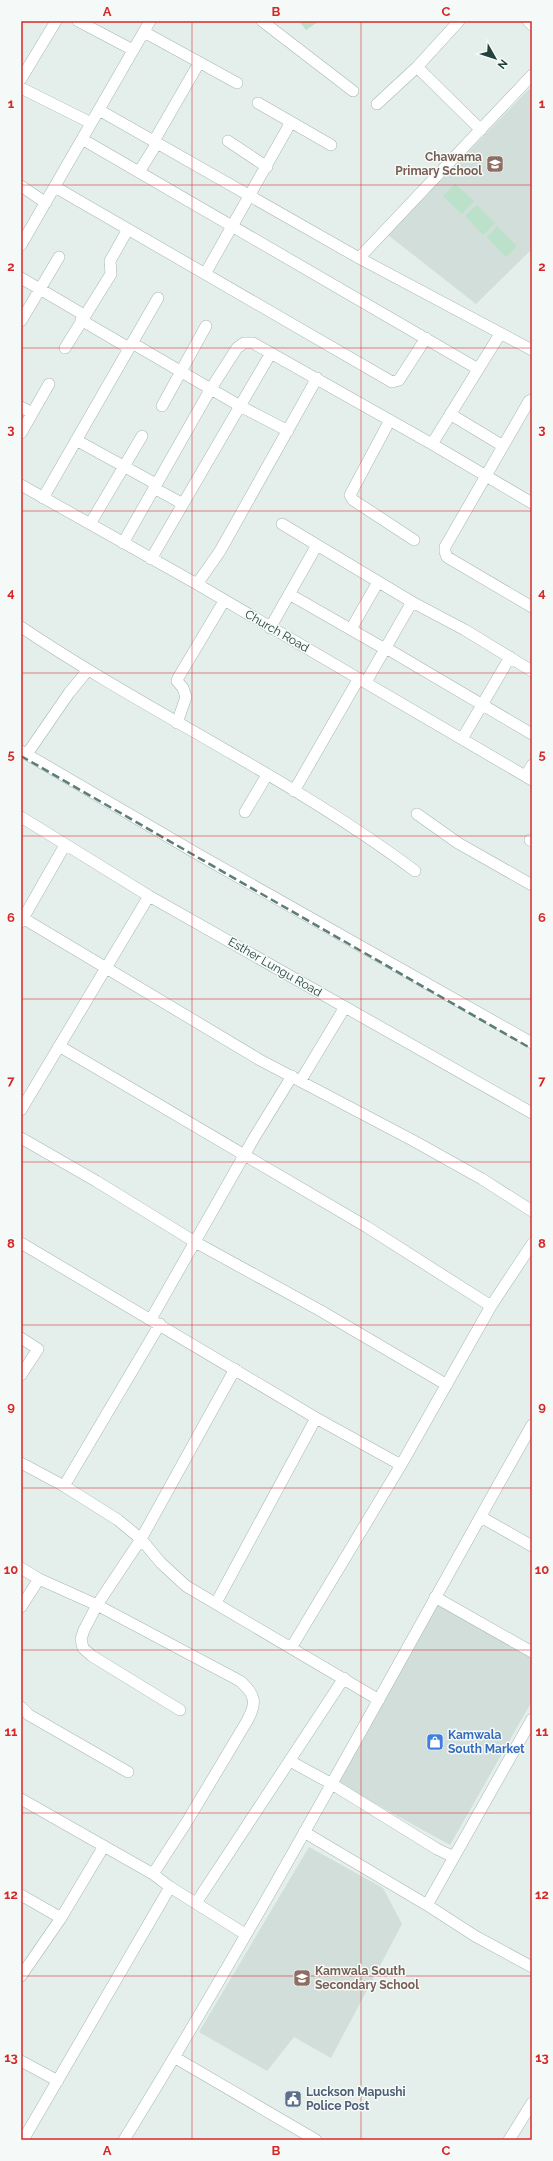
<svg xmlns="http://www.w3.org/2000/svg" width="553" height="2161" font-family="Raleway,sans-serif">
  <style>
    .built { fill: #d1deda }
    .grass { fill: #bbe1ca }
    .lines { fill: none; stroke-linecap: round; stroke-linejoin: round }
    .minor-casing { stroke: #a6b7b3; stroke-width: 12 }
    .minor { stroke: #fff; stroke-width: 11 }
    .rail { stroke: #5c7d79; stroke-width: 2.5; stroke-dasharray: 8 4; stroke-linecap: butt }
    .grid { fill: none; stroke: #d62828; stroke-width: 1; stroke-opacity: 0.55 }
    .labels { text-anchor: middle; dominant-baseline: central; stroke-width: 3; stroke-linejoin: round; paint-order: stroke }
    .education-label { font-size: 12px; font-weight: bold; fill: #785e54; stroke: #f5faf8; text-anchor: end }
    .street-label { font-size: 12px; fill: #21423d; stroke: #f5faf8 }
    .shop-label { font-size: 12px; font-weight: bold; fill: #366cbe; stroke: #f5faf8; text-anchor: start }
    .service-label { font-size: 12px; font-weight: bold; fill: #4e5e75; stroke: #f5faf8; text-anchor: start }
    .neatline { fill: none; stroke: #d62828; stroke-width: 1.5 }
    .grid-label { font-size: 13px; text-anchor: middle; font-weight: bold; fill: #d62828 }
  </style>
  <rect width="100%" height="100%" fill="#e4eeeb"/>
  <path class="built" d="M529,89L532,92V249L476,304L388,235Z
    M437,1604L532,1657V1701L450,1845L338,1783Z
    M309,1847L383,1888L402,1924L331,2058L294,2037L267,2071L199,2032Z"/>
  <path class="grass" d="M299,21H319L306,30Z
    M455,184L474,201L462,214L443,196Z
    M477,205L495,223L483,235L465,216Z
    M497,226L517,246L506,257L487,237Z"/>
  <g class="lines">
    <defs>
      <path id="minor" d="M78,21L133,50
        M262,21L353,91
        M528,21L532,25
        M144,32L237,83
        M417,67L481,130
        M21,79L56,21
        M21,88L91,123
        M258,103L331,145
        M377,104L417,67L459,21
        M99,110L359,258L532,350
        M82,139L478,369
        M154,141L199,63
        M228,141L267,167
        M139,172L157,143
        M21,186L46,203
        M55,187L392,382L399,380L426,338
        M21,245L150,21
        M359,258L532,75
        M205,274L291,122
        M21,278L84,315
        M81,320L129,348
        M21,321L59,257
        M132,343L240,406L151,559
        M65,348L111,274L110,261L128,229
        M271,353L240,406L288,431
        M532,400L529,401L445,547V552L447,557L532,607
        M162,406L206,326
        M21,407L32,413
        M450,414L503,446
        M390,420L350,495L353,500L414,540
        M21,433L49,384
        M76,440L156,484
        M432,444L500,334
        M21,485L197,584L532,780
        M154,488L183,504
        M43,498L158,298
        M90,524L142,436
        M282,524L412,602
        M123,543L210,390L237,348L244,343H253L432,444L532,503
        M197,584L220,551L317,378
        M289,594L385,649
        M21,627C149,713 291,778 415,871
        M270,628L317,545
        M351,629L378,582
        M386,648L532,734
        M366,682L412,602L465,630L532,671
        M177,723L186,697L183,688L177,681L178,678L224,601
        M462,739L510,657
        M21,751L201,856L532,1043
        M27,754L69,693L88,670
        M526,776L532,765
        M294,791L359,678
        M245,812L267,775
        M417,814L458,843L532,885
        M21,817L149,896L532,1113
        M530,840L532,841
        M21,917L260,1060L414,1141L482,1179L532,1211
        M21,922L65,845
        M59,1046L367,1227L491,1306
        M301,1080L345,1007
        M21,1110L149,896
        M21,1138L96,1181L195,1242L321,1311L447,1385
        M21,1243L316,1418L401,1465
        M151,1319L254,1138L292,1076
        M21,1338L38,1349L21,1375
        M21,1463L64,1486L118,1520L141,1539L161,1563L186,1586L379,1700
        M64,1486L160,1324
        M481,1517L532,1546
        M21,1568L39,1579L97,1605L240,1681C256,1695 257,1703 247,1721L188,1820L153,1874
        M435,1597L532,1652
        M216,1603L316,1418
        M21,1607L39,1579
        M291,1648L401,1465L491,1306L532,1244
        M21,1707L29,1715L128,1772
        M180,1710L92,1656L83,1648L81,1639L84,1630L97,1605L141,1539L235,1369
        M290,1761L332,1784L437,1849L454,1857L532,1719
        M21,1799L153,1874L170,1887L245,1934
        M304,1832L427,1905
        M454,1857L427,1905L475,1936L532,1967
        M21,1895L61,1918
        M196,1903L344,1678
        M21,1976L61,1918L104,1846
        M174,2057L316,2140
        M21,2061L58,2081
        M23,2140L170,1887
        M124,2140C268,1906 397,1664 532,1425
        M509,2140L532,2103"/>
    </defs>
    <use href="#minor" class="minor-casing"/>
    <use href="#minor" class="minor"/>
    <path class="rail" d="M21,756L532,1049"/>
  </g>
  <path class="grid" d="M192,21V2140M361,21V2140M21,185H532M21,348H532M21,511H532M21,673H532M21,836H532M21,999H532M21,1162H532M21,1325H532M21,1488H532M21,1650H532M21,1813H532M21,1976H532"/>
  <defs>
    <symbol id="school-square" viewBox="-11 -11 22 22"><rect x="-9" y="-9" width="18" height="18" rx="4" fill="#8d6e63" stroke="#f5faf8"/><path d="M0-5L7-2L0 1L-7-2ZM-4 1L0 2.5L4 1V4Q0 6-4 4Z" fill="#fff"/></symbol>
    <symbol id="shop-square" viewBox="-11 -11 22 22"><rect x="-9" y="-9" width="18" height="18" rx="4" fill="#3f7fe0" stroke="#f5faf8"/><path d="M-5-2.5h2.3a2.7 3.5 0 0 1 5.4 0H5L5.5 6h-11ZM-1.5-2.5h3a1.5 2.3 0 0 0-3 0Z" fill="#fff"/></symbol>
    <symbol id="civic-square" viewBox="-11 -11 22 22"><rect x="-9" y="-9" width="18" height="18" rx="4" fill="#5c6f8a" stroke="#f5faf8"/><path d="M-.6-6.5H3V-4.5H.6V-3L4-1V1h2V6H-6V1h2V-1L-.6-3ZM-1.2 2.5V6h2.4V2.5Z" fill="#fff"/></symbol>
  </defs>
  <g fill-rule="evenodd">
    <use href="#school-square" x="485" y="154" width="20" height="20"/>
    <use href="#shop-square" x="425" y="1732" width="20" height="20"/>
    <use href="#school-square" x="292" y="1968" width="20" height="20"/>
    <use href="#civic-square" x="283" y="2089" width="20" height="20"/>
  </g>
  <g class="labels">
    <g class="education-label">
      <text x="482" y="157">Chawama<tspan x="482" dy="14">Primary School</tspan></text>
      <text x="315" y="1971" text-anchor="start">Kamwala South<tspan x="315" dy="14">Secondary School</tspan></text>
    </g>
    <g class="street-label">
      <text transform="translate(277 631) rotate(30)">Church Road</text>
      <text transform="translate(275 967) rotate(30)">Esther Lungu Road</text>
    </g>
    <g class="shop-label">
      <text x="448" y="1735">Kamwala<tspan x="448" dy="14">South Market</tspan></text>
    </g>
    <g class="service-label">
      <text x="306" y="2092">Luckson Mapushi<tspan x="306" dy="14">Police Post</tspan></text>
    </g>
  </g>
  <rect width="553" height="2161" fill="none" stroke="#f5faf8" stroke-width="44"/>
  <g transform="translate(495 58) rotate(129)" stroke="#f5faf8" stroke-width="3" paint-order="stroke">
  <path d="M0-3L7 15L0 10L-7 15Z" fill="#21423d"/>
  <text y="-6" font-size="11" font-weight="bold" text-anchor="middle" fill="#21423d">N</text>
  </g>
  <rect x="22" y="22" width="509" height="2117" class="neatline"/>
  <g class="grid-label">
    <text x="107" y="16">A</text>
    <text x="276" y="16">B</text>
    <text x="446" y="16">C</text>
    <text x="11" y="108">1</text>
    <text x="542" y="108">1</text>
    <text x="11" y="271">2</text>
    <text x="542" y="271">2</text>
    <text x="11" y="434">3</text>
    <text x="542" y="434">3</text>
    <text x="11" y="597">4</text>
    <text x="542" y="597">4</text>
    <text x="11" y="759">5</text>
    <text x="542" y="759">5</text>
    <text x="11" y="922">6</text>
    <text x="542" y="922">6</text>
    <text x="11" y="1085">7</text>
    <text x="542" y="1085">7</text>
    <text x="11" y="1248">8</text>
    <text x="542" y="1248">8</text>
    <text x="11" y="1411">9</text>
    <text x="542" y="1411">9</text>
    <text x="11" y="1574">10</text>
    <text x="542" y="1574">10</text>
    <text x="11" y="1736">11</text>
    <text x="542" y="1736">11</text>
    <text x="11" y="1899">12</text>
    <text x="542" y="1899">12</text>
    <text x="11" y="2062">13</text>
    <text x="542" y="2062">13</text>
    <text x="107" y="2155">A</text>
    <text x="276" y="2155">B</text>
    <text x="446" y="2155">C</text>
  </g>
</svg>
